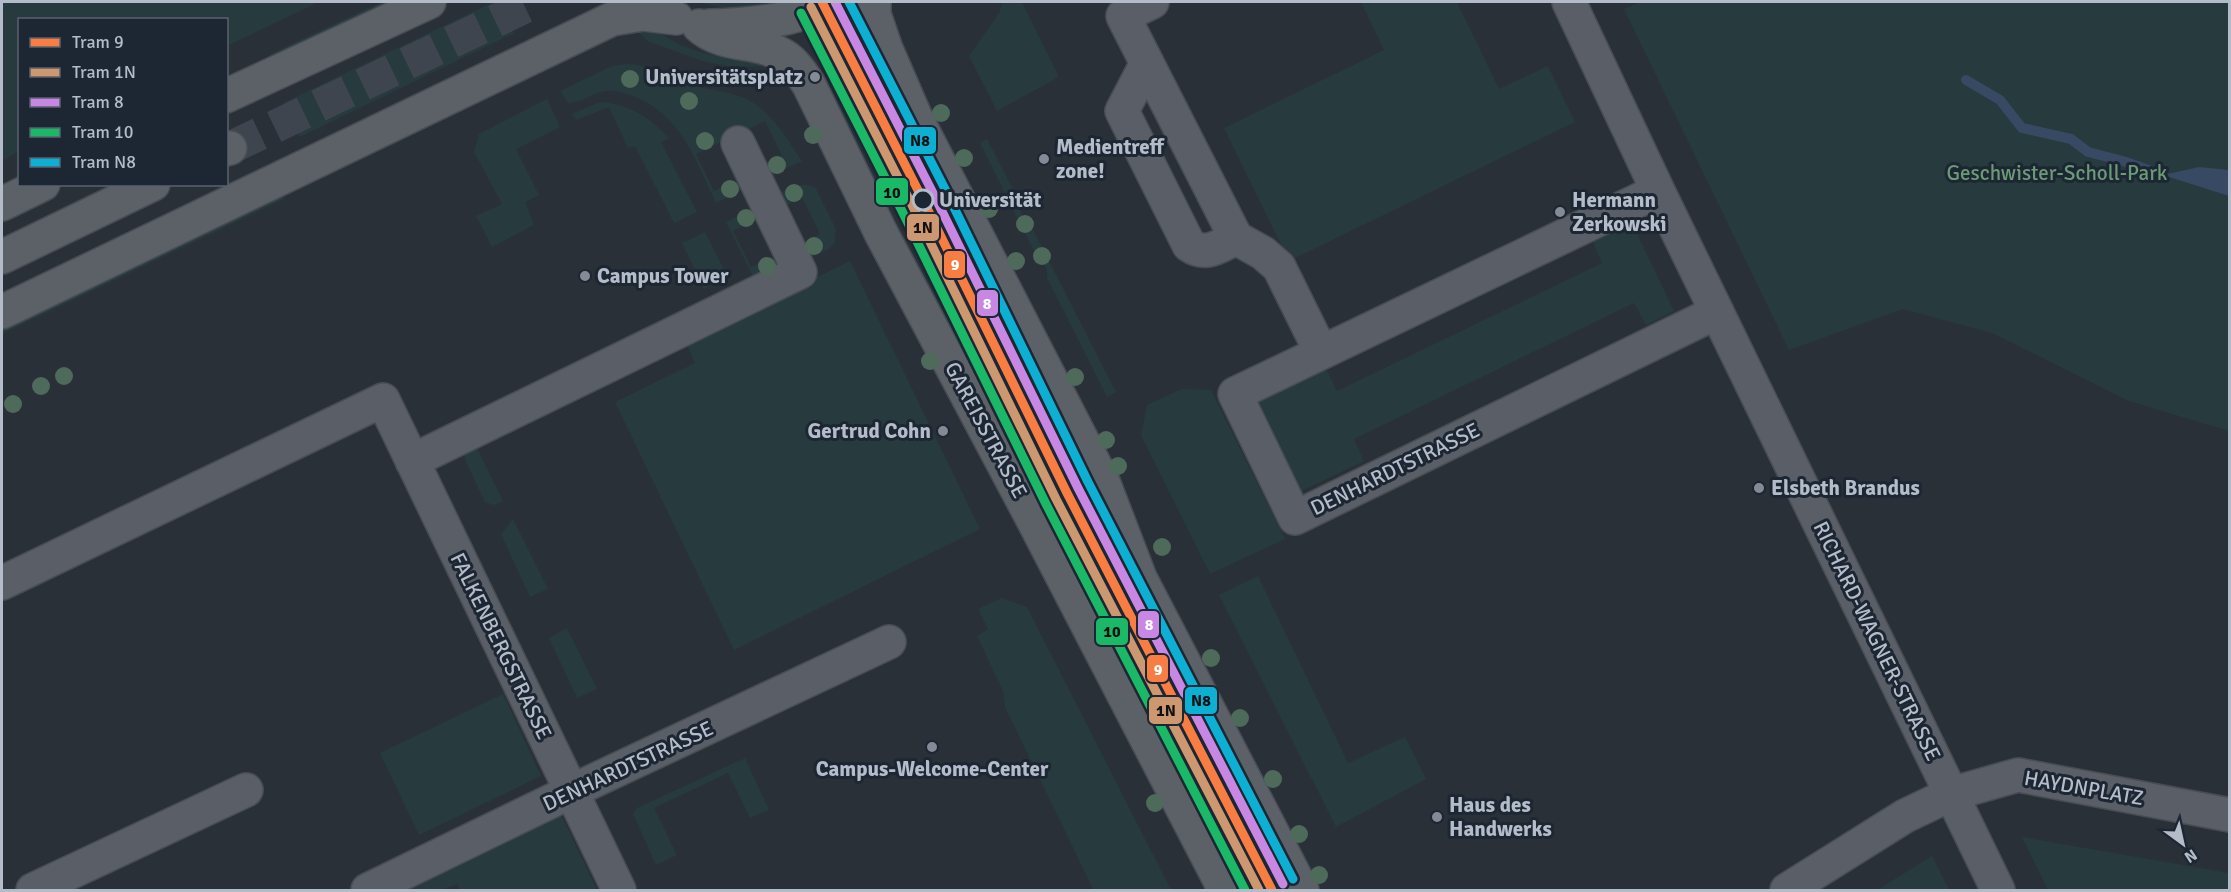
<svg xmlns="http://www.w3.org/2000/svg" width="2231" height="892" font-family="Signika,sans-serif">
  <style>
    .green { fill: #273a3e }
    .water { fill: #384963 }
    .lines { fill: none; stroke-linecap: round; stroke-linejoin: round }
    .stream { stroke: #384963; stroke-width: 10 }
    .major-tunnel { stroke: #3f454e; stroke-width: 33; stroke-dasharray: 33 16; stroke-linecap: butt }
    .minor-casing { stroke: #484c53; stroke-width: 36 }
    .major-casing { stroke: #484c55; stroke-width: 36 }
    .minor { stroke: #5a5e66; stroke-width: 33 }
    .major { stroke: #5c6168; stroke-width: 33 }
    .tram-1-casing { stroke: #1d2633; stroke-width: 14 }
    .tram-2-casing { stroke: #1d2633; stroke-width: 14 }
    .tram-3-casing { stroke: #1d2633; stroke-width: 14 }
    .tram-4-casing { stroke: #1d2633; stroke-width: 14 }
    .tram-5-casing { stroke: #1d2633; stroke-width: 14 }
    .tram-1 { stroke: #f77d43; stroke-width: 9 }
    .tram-2 { stroke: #cd976f; stroke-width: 9 }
    .tram-3 { stroke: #c787e3; stroke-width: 9 }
    .tram-4 { stroke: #1ab867; stroke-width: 9 }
    .tram-5 { stroke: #0dafd3; stroke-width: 9 }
    .tree { fill: #4e6a5a }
    .poi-dot { fill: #848b96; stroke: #1d2633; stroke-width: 2 }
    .stop-dot { fill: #1d2633; stroke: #b4bcc9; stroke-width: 3 }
    .labels { text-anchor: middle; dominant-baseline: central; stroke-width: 6; stroke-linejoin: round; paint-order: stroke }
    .poi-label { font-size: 21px; font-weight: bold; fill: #b4bcc9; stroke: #1d2633; text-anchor: start }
    .park-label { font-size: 21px; fill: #6b9a76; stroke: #1d2633 }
    .stop-label { font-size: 21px; font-weight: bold; fill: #b4bcc9; stroke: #1d2633; text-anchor: start }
    .street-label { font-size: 21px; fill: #b4bcc9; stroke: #1d2633 }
    .line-badge { stroke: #1d2633; stroke-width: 2 }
    .badge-label { font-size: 16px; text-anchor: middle; font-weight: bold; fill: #fff }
    .pale-badge-label { font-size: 16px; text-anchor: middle; font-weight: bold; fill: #111 }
  </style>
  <rect width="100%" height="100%" fill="#2a3038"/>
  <path class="green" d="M2,2H319L227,46L226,20H20L19,151L2,161Z
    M381,2H395L266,63L270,54Z
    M493,2H498L514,33L300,137L283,103Z
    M696,2H796L734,10Z
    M1003,2H1022L1059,77L997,111L969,56L999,13Z
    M1361,2H1457L1499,89L1548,66L1575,122L1289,261L1224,128L1384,50Z
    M1641,2H2229V431L2129,401L1992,333L1903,309L1789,350L1624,9Z
    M635,28L657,31L678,44L700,52L728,58L751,60L773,67L728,66L702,61L647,41Z
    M628,64C647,64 666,76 685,83C702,89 721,90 739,96C769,106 785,136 802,161L768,177L763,166L782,156L765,121L696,154L714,191L735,180L741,191L716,203C695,159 680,112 630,95C623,93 614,90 607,91C593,92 582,103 568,103L560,91L612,66Z
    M547,99L560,127L516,149L539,195L525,202L534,225L492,247L476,216L502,204L474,152L479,134Z
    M607,102C634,108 651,118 669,138L661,142L697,212L674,223L635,146L628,148L609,107L576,120L572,114L597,103Z
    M987,139L1020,203L1019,207L1023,217L1027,218L1116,392L1107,397L1047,278C1048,270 1045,263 1038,259L980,143Z
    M290,185L284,199L2,334V323Z
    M796,185H807L815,187L836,229L835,243L829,249L809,258L802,243L820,234L802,197L782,208L776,195Z
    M750,210L755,220L733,231L751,267L772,257L778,269L755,280L726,222Z
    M1631,221L1674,311L1646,325L1634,303L1354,439L1364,461L1297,493L1254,403L1326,369L1337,391L1602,263L1592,240Z
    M705,232L728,278L704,289L682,243Z
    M850,261L980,529L734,650L615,402L695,363L685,341Z
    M1182,389L1211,390L1285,539L1210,574L1141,435L1147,405Z
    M474,442L503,501L494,505L485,502L465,460V449Z
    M513,519L548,589L530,597L501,534Z
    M1258,576L1348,763L1405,737L1426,779L1336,827L1219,595Z
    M1002,598L1027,607L1171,890H1098L1093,889L1005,707L1003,691L977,636L988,629L978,609Z
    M567,628L597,689L577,698L549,638Z
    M503,694L541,776L419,835L380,753Z
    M745,758L769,810L750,818L728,773L654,808L677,855L656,865L633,814L637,808Z
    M560,812L597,890H460L457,884L443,890H399Z
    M2022,837L2229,873V890H2048Z
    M1932,856L1949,890H1877Z"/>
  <path class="water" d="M2199,167L2229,170V196L2163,175Z"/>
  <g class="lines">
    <path class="stream" d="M1966,80L2000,100L2022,128L2071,139L2088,152L2123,161L2163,175"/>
    <path class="major-tunnel" d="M230,148L535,2"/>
    <defs>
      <path id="minor" d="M1152,2L1123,16L1236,238L1263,253L1279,267L1321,352
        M1569,2L1658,191L1998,890
        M1147,63L1122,111L1189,245C1206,257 1219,246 1236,238
        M1658,191L1235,394L1295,518L1717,312
        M412,461L800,272L738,143
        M2,583L383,400L619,890
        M33,890L246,790
        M368,890L572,791L889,642
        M1787,890L1905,816L1951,794L2018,775L2230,815"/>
      <path id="major" d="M874,2V14L886,49L915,116L1102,479L1140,578L1302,890
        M699,26C723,48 757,39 784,56C794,62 802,74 809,85L881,233L1030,514L1225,890
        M709,26C751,25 794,21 832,2
        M226,96L429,2
        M226,149L230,148
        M2,204L43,184
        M2,257L153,184
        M2,312L612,19L643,14L676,18"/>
    </defs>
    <use href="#minor" class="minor-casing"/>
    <use href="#major" class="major-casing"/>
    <use href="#minor" class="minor"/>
    <use href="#major" class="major"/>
    <defs>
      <path id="tram-1" d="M822,2L923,200L1067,493L1272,890"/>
      <path id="tram-2" d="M811,7L912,205L1056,499L1259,890"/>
      <path id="tram-3" d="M835,2L934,195L1078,488L1283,884"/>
      <path id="tram-4" d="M801,13L902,211L1046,504L1245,890"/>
      <path id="tram-5" d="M849,2L945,189L1088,482L1293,879"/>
    </defs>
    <use href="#tram-1" class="tram-1-casing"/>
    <use href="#tram-2" class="tram-2-casing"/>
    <use href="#tram-3" class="tram-3-casing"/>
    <use href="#tram-4" class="tram-4-casing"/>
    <use href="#tram-5" class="tram-5-casing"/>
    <use href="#tram-1" class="tram-1"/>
    <use href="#tram-2" class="tram-2"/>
    <use href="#tram-3" class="tram-3"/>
    <use href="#tram-4" class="tram-4"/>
    <use href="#tram-5" class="tram-5"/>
  </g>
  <g class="tree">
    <circle cx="630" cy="79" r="9"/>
    <circle cx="689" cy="101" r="9"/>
    <circle cx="941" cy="113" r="9"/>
    <circle cx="813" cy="135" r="9"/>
    <circle cx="705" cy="141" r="9"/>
    <circle cx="964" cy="158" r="9"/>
    <circle cx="777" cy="165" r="9"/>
    <circle cx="730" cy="189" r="9"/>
    <circle cx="794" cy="193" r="9"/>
    <circle cx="989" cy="209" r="9"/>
    <circle cx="746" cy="218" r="9"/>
    <circle cx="1025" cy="224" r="9"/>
    <circle cx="814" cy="246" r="9"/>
    <circle cx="1042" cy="256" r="9"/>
    <circle cx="1016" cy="261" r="9"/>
    <circle cx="767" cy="266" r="9"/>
    <circle cx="930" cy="361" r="9"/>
    <circle cx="64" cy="376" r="9"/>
    <circle cx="1075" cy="377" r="9"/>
    <circle cx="41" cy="386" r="9"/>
    <circle cx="13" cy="404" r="9"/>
    <circle cx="1106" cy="440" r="9"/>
    <circle cx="1118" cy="466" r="9"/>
    <circle cx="1162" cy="547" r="9"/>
    <circle cx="1211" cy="658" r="9"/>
    <circle cx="1240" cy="718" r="9"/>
    <circle cx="1273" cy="779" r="9"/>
    <circle cx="1155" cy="803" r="9"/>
    <circle cx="1299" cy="834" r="9"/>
    <circle cx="1319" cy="875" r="9"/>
  </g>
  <g class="poi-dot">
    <circle cx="815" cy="77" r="6"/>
    <circle cx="1044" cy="159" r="6"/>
    <circle cx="1560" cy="212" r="6"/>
    <circle cx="585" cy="276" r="6"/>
    <circle cx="943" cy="431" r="6"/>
    <circle cx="1759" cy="488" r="6"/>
    <circle cx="932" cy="747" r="6"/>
    <circle cx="1437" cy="817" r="6"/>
  </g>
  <circle class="stop-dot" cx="923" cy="200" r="10"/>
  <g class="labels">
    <g class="poi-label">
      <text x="803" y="77" text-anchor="end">Universitätsplatz</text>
      <text x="1056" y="147">Medientreff<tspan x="1056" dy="24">zone!</tspan></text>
      <text x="1572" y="200">Hermann<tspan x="1572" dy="24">Zerkowski</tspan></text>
      <text x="597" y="276">Campus Tower</text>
      <text x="931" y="431" text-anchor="end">Gertrud Cohn</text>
      <text x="1771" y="488">Elsbeth Brandus</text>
      <text x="932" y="769" text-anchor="middle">Campus-Welcome-Center</text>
      <text x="1449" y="805">Haus des<tspan x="1449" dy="24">Handwerks</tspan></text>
    </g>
    <g class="park-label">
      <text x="2057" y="173">Geschwister-Scholl-Park</text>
    </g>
    <g class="stop-label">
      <text x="939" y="200">Universität</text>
    </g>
    <g class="street-label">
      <text transform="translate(986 430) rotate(62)">GAREISSTRASSE</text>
      <text transform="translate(1395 469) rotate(-26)">DENHARDTSTRASSE</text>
      <text transform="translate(1877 641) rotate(64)">RICHARD-WAGNER-STRASSE</text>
      <text transform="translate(501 646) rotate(64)">FALKENBERGSTRASSE</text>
      <text transform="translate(628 766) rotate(-25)">DENHARDTSTRASSE</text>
      <text transform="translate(2084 788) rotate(10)">HAYDNPLATZ</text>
    </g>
  </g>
  <g class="line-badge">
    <rect x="903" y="126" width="34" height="29" rx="6" fill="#0dafd3"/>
    <rect x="875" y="177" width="34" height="29" rx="6" fill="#1ab867"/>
    <rect x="906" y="213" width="34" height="29" rx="6" fill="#cd976f"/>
    <rect x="943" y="250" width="23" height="29" rx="6" fill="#f77d43"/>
    <rect x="976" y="289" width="23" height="28" rx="6" fill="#c787e3"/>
    <rect x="1137" y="610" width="23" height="29" rx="6" fill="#c787e3"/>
    <rect x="1095" y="617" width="34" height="29" rx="6" fill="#1ab867"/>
    <rect x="1146" y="654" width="23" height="29" rx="6" fill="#f77d43"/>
    <rect x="1184" y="686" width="34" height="29" rx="6" fill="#0dafd3"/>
    <rect x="1148" y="696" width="35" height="29" rx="6" fill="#cd976f"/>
  </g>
  <g class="badge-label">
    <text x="955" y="270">9</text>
    <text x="987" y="309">8</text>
    <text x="1149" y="630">8</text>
    <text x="1158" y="675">9</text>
  </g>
  <g class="pale-badge-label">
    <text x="920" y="146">N8</text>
    <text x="892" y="198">10</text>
    <text x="923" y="233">1N</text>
    <text x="1112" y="637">10</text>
    <text x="1201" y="706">N8</text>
    <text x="1166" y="716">1N</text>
  </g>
  <rect width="2231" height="892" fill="none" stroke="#b4bcc9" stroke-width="6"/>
  <rect x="18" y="18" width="210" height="168" fill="#1d2633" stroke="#59626f" stroke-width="1.5"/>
  <rect x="30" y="38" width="30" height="9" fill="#f77d43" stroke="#59626f" stroke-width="1.5"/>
  <text x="72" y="48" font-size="18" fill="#b4bcc9">Tram 9</text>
  <rect x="30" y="68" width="30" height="9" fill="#cd976f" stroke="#59626f" stroke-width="1.5"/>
  <text x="72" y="78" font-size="18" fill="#b4bcc9">Tram 1N</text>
  <rect x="30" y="98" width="30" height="9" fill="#c787e3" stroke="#59626f" stroke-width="1.5"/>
  <text x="72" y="108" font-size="18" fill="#b4bcc9">Tram 8</text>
  <rect x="30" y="128" width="30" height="9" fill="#1ab867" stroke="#59626f" stroke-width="1.5"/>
  <text x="72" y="138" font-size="18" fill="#b4bcc9">Tram 10</text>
  <rect x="30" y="158" width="30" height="9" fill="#0dafd3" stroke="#59626f" stroke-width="1.5"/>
  <text x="72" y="168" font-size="18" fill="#b4bcc9">Tram N8</text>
  <g transform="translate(2183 844) rotate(147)" stroke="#1d2633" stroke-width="4.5" paint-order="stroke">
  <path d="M0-4.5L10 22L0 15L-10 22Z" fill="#b4bcc9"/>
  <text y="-9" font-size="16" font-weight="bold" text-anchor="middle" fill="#b4bcc9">N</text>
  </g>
</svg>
